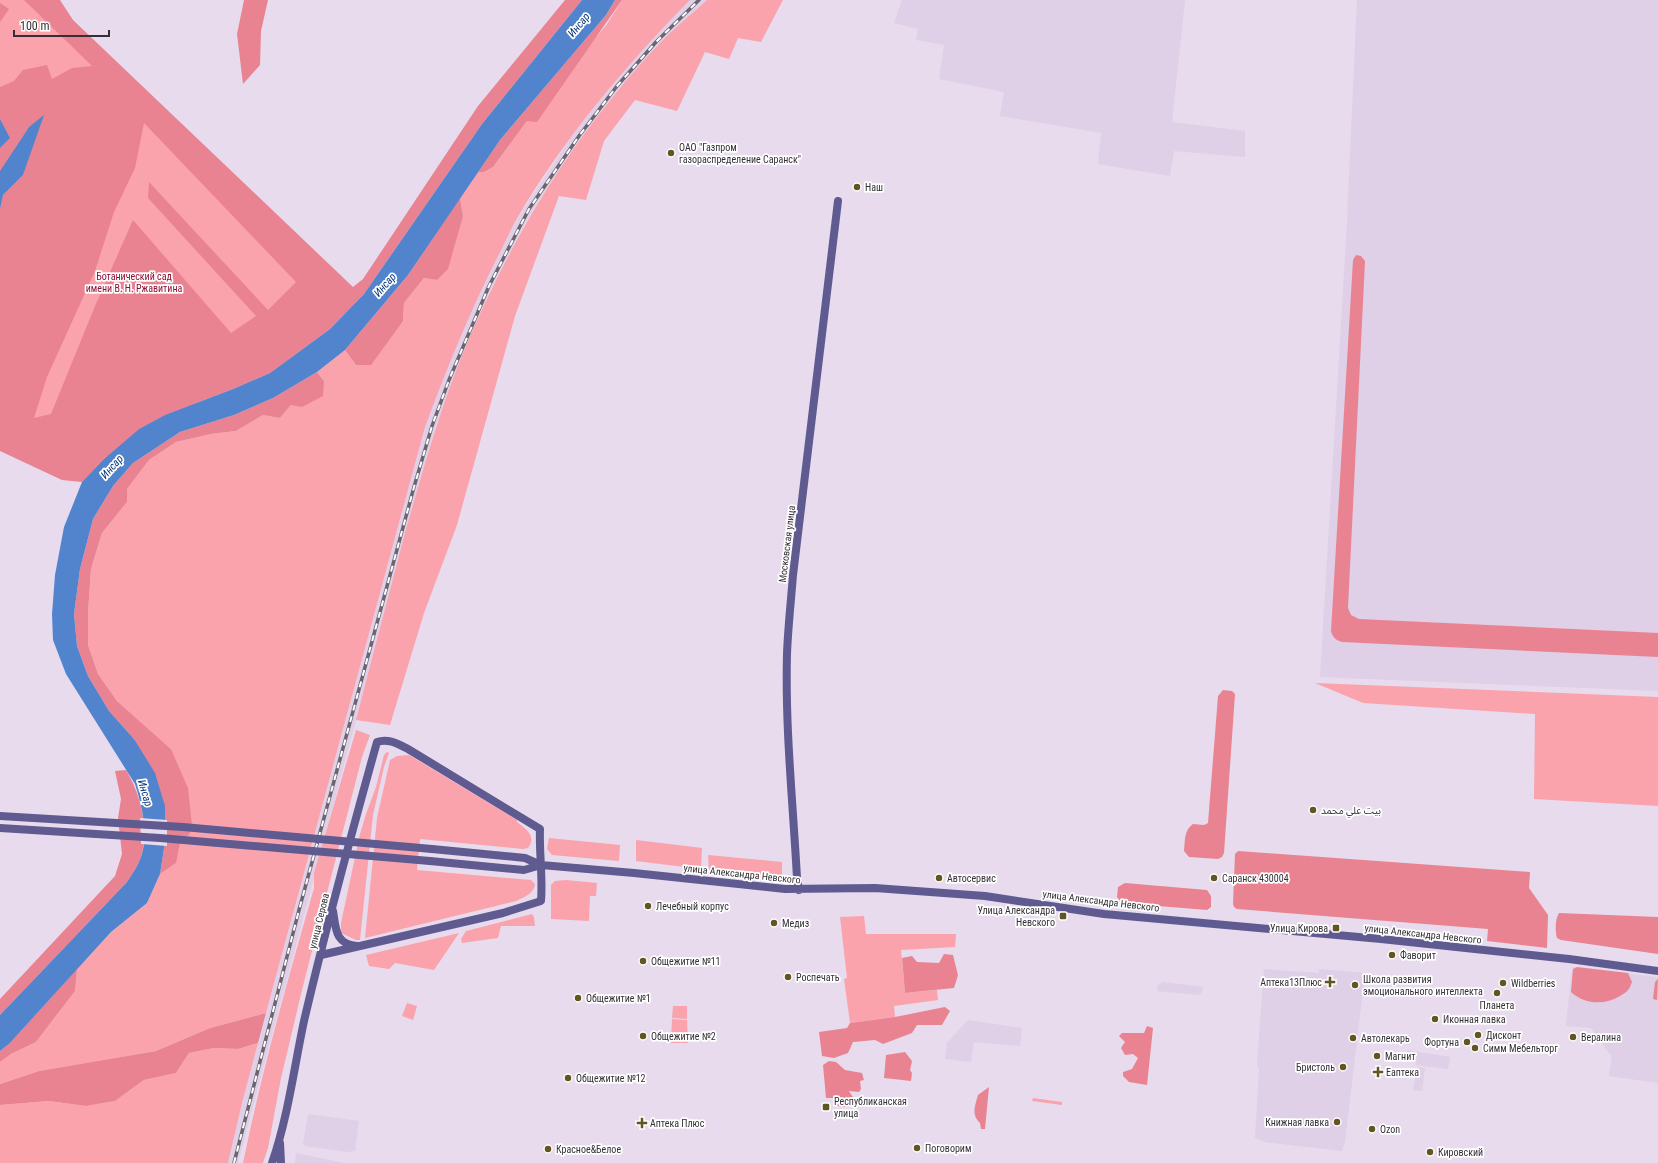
<svg xmlns="http://www.w3.org/2000/svg" width="1658" height="1163" font-family="'Roboto Condensed','Noto Sans Arabic',sans-serif">
  <style>
    .built { fill: #dfcfe7 }
    .green { fill: #faa3ad }
    .forest { fill: #e98391; fill-rule: evenodd }
    .water { fill: #5283cd }
    .pier { fill: #e7dbed }
    .lines { fill: none; stroke-linecap: round; stroke-linejoin: round }
    .secondary { stroke: #5f5a90; stroke-width: 8 }
    .rail-casing { stroke: #6b656f; stroke-width: 3.5 }
    .rail { stroke: #fff; stroke-width: 2; stroke-dasharray: 6; stroke-linecap: butt }
    .secondary-bridge { stroke: #5f5a90; stroke-width: 8 }
    .poi-dot { fill: #615622; stroke: #fff; stroke-width: 1.5 }
    .labels { text-anchor: middle; dominant-baseline: central; stroke-width: 3.5; stroke-linejoin: round; paint-order: stroke }
    .poi-label { font-size: 10px; fill: #332f35; stroke: #fff; text-anchor: start }
    .park-label { font-size: 10px; fill: #8c1034; stroke: #fff }
    .street-label { font-size: 10px; fill: #332f35; stroke: #fff }
    .water-label { font-size: 11px; font-style: italic; fill: #053578; stroke: #fff }
  </style>
  <rect width="100%" height="100%" fill="#e7dbed"/>
  <path class="built" d="M690,0H707L660,43L617,91L582,137L544,193L525,224L492,287L461,359L435,429L418,488L238,1163H228L242,1103L425,427L452,354L484,283L516,220L575,131L612,84L652,38Z
    M902,0H1185L1172,122L1245,131V157L1174,151L1170,176L1098,164L1101,133L1000,116L1004,92L939,79L944,45L916,40L918,29L894,23Z
    M1357,0H1658V691L1320,677L1347,223Z
    M1572,967L1658,977V1083L1609,1076L1612,1057L1591,1028L1566,1026Z
    M1264,969L1319,973V969L1365,973L1345,1142L1342,1151L1264,1142L1255,1138L1259,1069L1257,1064Z
    M1163,982L1204,987L1200,995L1157,991L1158,985Z
    M968,1020L1022,1028L1020,1046L974,1042L971,1062L945,1059L947,1043Z
    M1407,1050L1450,1057L1448,1069L1416,1065L1417,1060L1406,1058Z
    M1417,1067L1425,1068L1422,1091L1413,1090Z
    M308,1114L359,1121L355,1151L348,1152L305,1146L303,1144Z
    M296,1153L344,1163H295Z"/>
  <path class="green" d="M0,0H39L353,307L104,459L82,482L0,440Z
    M622,0H690C624,67 564,138 516,220C509,233 503,247 496,260C469,314 446,370 425,427L266,1013L210,1028L156,1051L39,1071L0,1084V1062L11,1054L36,1042L75,991L77,969L111,932L147,903L160,874L176,863L171,749L117,701L98,674L88,645V613L91,569L102,533L127,502V489L149,460L176,442L211,434L236,431L263,415L280,418L291,405L324,381L317,372L345,350L356,365L403,321L404,303L424,278L437,280L463,216L460,198L478,172H484L493,167L527,121L607,24Z
    M707,0H783L761,42L738,38L729,59L705,52L677,111L635,100L604,141L586,200L559,196L515,316L457,525L424,613L390,725L356,720C372,657 389,595 405,533C422,474 438,415 461,358C508,242 573,135 659,44C674,28 691,15 707,0Z
    M1315,683L1658,697V806L1534,799L1535,714L1363,703Z
    M356,730L370,735L362,757L303,986L281,1078L268,1148L263,1163H243C262,1070 288,979 314,888V873Z
    M387,752L389,753L384,767L373,815L360,940H356L341,933V923L360,834L366,814L376,787L384,755Z
    M409,755L517,820V822C526,829 537,836 528,848L523,849L420,839L417,870L531,880L535,884C534,894 524,897 516,901L365,938L377,818L390,760L397,756Z
    M549,838L620,845L619,861L552,855L547,849Z
    M636,840L702,848L701,869L636,861Z
    M708,855L782,862V876L779,879L709,870Z
    M566,880L597,883L596,896H590L589,921L551,919V885L555,881Z
    M532,914L534,917L535,926H501L498,938L462,943L461,939L466,931Z
    M864,916L866,934H956L955,947L901,950L905,993L937,990L938,1000L894,1006L895,1017L850,1023L844,979L847,978L840,917Z
    M459,933L434,970L395,963L389,969L369,966L366,955Z
    M407,1003L417,1006L413,1020L402,1016Z
    M673,1006H687V1019L672,1018Z
    M672,1019L687,1020L688,1043H671Z
    M258,1043L242,1103L228,1163H0V1105L49,1101L86,1106L115,1101L144,1080L176,1073L189,1053L214,1048L238,1049Z
    M1033,1098L1062,1102V1105L1032,1101Z"/>
  <path class="forest" d="M24,0H60L73,20L353,287L363,279L478,106L565,0H582L482,124L364,294L330,329L270,373L233,389L165,415L139,429L104,459L82,482L62,480L0,451V209L3,195L23,175L32,147L29,127L0,171V148L10,138L0,119V87L14,81L23,70L47,65L52,79L72,68L92,66ZM144,123L296,282L268,310L149,182L148,198L256,316L231,333L133,220L95,306L51,414L34,418L47,377L95,271L114,212L135,168Z
    M244,0H268L261,31L260,65L243,84L237,34Z
    M615,0H622L537,122L527,121L493,167L484,172H478L500,140L606,15Z
    M0,3L9,9L0,22Z
    M460,198L463,216L448,269L437,280L424,278L404,303L403,321L371,365H356L345,350L408,275Z
    M1356,255L1361,256L1365,261L1348,608L1351,615L1359,619L1658,633V657L1342,642C1336,640 1333,638 1331,631L1353,260Z
    M317,372L324,381L323,396L302,407L291,405L280,418L263,415L236,431L211,434L176,442L149,460L127,489V502L102,533L91,569L88,613V645L98,674L117,701L171,749L188,788L192,826L189,835L181,838L176,863L160,874L165,842L134,739L109,711L88,676L77,646L74,614L80,569L93,519L113,486L133,463L180,432L234,415L273,398Z
    M1223,690L1232,691L1235,694L1224,853L1222,857L1218,859L1189,857L1184,851C1185,841 1184,830 1193,824L1204,825L1208,823L1218,696Z
    M126,770C140,793 150,829 141,857C138,866 132,874 127,882L0,1015V999L115,876L122,854L118,818L121,799L115,771Z
    M1238,851L1530,872L1529,888L1548,915L1547,948L1487,941L1488,929L1237,909L1234,907L1233,904L1235,854Z
    M1125,883L1207,890L1211,896V907L1207,910L1122,903L1117,897L1118,887Z
    M1559,913L1658,917V954L1561,940L1557,938C1555,931 1555,919 1559,913Z
    M944,954L953,955L958,975L954,988L905,993L902,958L912,956L917,962L939,963Z
    M1577,967L1628,973L1632,982C1631,984 1630,988 1628,990C1627,992 1623,994 1620,996C1605,1005 1585,1005 1571,992L1573,969Z
    M77,969L75,991L36,1042L11,1054L0,1062V1051L9,1044Z
    M1658,979L1657,1000L1653,999L1655,982Z
    M945,1007L950,1011L942,1025H917L912,1033L883,1044L875,1040L853,1042L848,1053L834,1058L822,1056L819,1032L847,1028L850,1023L895,1017Z
    M266,1013L258,1043L238,1049L214,1048L189,1053L176,1073L144,1080L115,1101L86,1106L49,1101L0,1105V1084L39,1071L156,1051L210,1028Z
    M1147,1026L1153,1028L1147,1085L1129,1082L1123,1076V1072L1132,1069L1138,1058L1133,1054L1125,1055L1121,1048L1125,1042L1119,1036L1122,1033H1144Z
    M905,1052L912,1061L910,1070L912,1073L911,1081L884,1078L886,1055Z
    M829,1061L836,1062L845,1070L862,1073L864,1080L860,1081L861,1089L859,1092L849,1091L854,1099L850,1106L843,1107L835,1105L834,1098H826L823,1065Z
    M989,1087L985,1129H981L980,1123C971,1115 975,1106 978,1095Z"/>
  <path class="water" d="M582,0H615L606,15L500,140L408,275L345,350L317,372L273,398L234,415L180,432L133,463L113,486L93,519L80,569L74,614L77,646L88,676L109,711L134,739L155,773L165,806V842L160,874L147,903L111,932L9,1044L0,1051V1015L127,882C132,874 138,866 141,857C149,834 142,806 135,784L66,674L53,640L52,614L55,575L64,527L82,482L104,459L139,429L165,415L233,389L270,373L330,329L364,294L482,124Z
    M44,115L23,175L3,195L0,209V171L29,127Z
    M0,119L10,138L0,148Z"/>
  <path class="pier" d="M140,818L167,820V846L141,844Z"/>
  <g class="lines">
    <path class="secondary" d="M432,849L525,858L541,865L634,873L785,889L875,888L985,896L1104,914L1381,939L1569,959L1658,971
      M430,861L524,870L541,865
      M799,890L797,878C793,803 785,728 787,654C788,627 791,601 793,575L838,201
      M333,911C336,929 335,944 357,946
      M280,1143L281,1163
      M272,1163C288,1117 294,1068 304,1021C326,927 351,835 377,742C388,738 398,744 408,749L540,829C539,853 543,877 541,901L503,913L321,955"/>
    <defs>
      <path id="rail" d="M234,1163L299,910L414,487L432,426L449,380L489,286L529,209L579,136L617,86L656,42L699,0"/>
    </defs>
    <use href="#rail" class="rail-casing"/>
    <use href="#rail" class="rail"/>
    <path class="secondary-bridge" d="M0,816L183,827L432,849
      M0,828L160,838L430,861"/>
  </g>
  <g class="poi-dot">
    <circle cx="671" cy="153" r="4"/>
    <circle cx="857" cy="187" r="4"/>
    <circle cx="1313" cy="810" r="4"/>
    <circle cx="939" cy="878" r="4"/>
    <circle cx="1214" cy="878" r="4"/>
    <circle cx="648" cy="906" r="4"/>
    <rect x="1059" y="912" width="8" height="8" rx="2"/>
    <circle cx="774" cy="923" r="4"/>
    <rect x="1332" y="924" width="8" height="8" rx="2"/>
    <circle cx="1392" cy="955" r="4"/>
    <circle cx="643" cy="961" r="4"/>
    <circle cx="788" cy="977" r="4"/>
    <path d="M1328 976h4v4h4v4h-4v4h-4v-4h-4v-4h4z"/>
    <circle cx="1503" cy="983" r="4"/>
    <circle cx="1355" cy="985" r="4"/>
    <circle cx="1497" cy="993" r="4"/>
    <circle cx="578" cy="998" r="4"/>
    <circle cx="1435" cy="1019" r="4"/>
    <circle cx="1478" cy="1035" r="4"/>
    <circle cx="643" cy="1036" r="4"/>
    <circle cx="1573" cy="1037" r="4"/>
    <circle cx="1353" cy="1038" r="4"/>
    <circle cx="1467" cy="1042" r="4"/>
    <circle cx="1475" cy="1048" r="4"/>
    <circle cx="1377" cy="1056" r="4"/>
    <circle cx="1343" cy="1067" r="4"/>
    <path d="M1376 1066h4v4h4v4h-4v4h-4v-4h-4v-4h4z"/>
    <circle cx="568" cy="1078" r="4"/>
    <rect x="822" y="1103" width="8" height="8" rx="2"/>
    <circle cx="1337" cy="1122" r="4"/>
    <path d="M640 1117h4v4h4v4h-4v4h-4v-4h-4v-4h4z"/>
    <circle cx="1372" cy="1129" r="4"/>
    <circle cx="917" cy="1148" r="4"/>
    <circle cx="548" cy="1149" r="4"/>
    <circle cx="1430" cy="1152" r="4"/>
  </g>
  <g class="labels">
    <g class="poi-label">
      <text x="679" y="147">ОАО "Газпром<tspan x="679" dy="12">газораспределение Саранск"</tspan></text>
      <text x="865" y="187">Наш</text>
      <text x="1321" y="810">بيت علي محمد</text>
      <text x="947" y="878">Автосервис</text>
      <text x="1222" y="878">Саранск 430004</text>
      <text x="656" y="906">Лечебный корпус</text>
      <text x="1055" y="910" text-anchor="end">Улица Александра<tspan x="1055" dy="12">Невского</tspan></text>
      <text x="782" y="923">Медиз</text>
      <text x="1328" y="928" text-anchor="end">Улица Кирова</text>
      <text x="1400" y="955">Фаворит</text>
      <text x="651" y="961">Общежитие №11</text>
      <text x="796" y="977">Роспечать</text>
      <text x="1363" y="979">Школа развития<tspan x="1363" dy="12">эмоционального интеллекта</tspan></text>
      <text x="1322" y="982" text-anchor="end">Аптека13Плюс</text>
      <text x="1511" y="983">Wildberries</text>
      <text x="586" y="998">Общежитие №1</text>
      <text x="1497" y="1005" text-anchor="middle">Планета</text>
      <text x="1443" y="1019">Иконная лавка</text>
      <text x="1486" y="1035">Дисконт</text>
      <text x="651" y="1036">Общежитие №2</text>
      <text x="1581" y="1037">Вералина</text>
      <text x="1361" y="1038">Автолекарь</text>
      <text x="1459" y="1042" text-anchor="end">Фортуна</text>
      <text x="1483" y="1048">Симм Мебельторг</text>
      <text x="1385" y="1056">Магнит</text>
      <text x="1335" y="1067" text-anchor="end">Бристоль</text>
      <text x="1386" y="1072">Еаптека</text>
      <text x="576" y="1078">Общежитие №12</text>
      <text x="834" y="1101">Республиканская<tspan x="834" dy="12">улица</tspan></text>
      <text x="1329" y="1122" text-anchor="end">Книжная лавка</text>
      <text x="650" y="1123">Аптека Плюс</text>
      <text x="1380" y="1129">Ozon</text>
      <text x="925" y="1148">Поговорим</text>
      <text x="556" y="1149">Красное&amp;Белое</text>
      <text x="1438" y="1152">Кировский</text>
    </g>
    <g class="park-label">
      <text x="134" y="276">Ботанический сад<tspan x="134" dy="12">имени В. Н. Ржавитина</tspan></text>
    </g>
    <g class="street-label">
      <text transform="translate(787 544) rotate(-83)">Московская улица</text>
      <text transform="translate(742 874) rotate(6)">улица Александра Невского</text>
      <text transform="translate(1101 901) rotate(7)">улица Александра Невского</text>
      <text transform="translate(319 921) rotate(-76)">улица Серова</text>
      <text transform="translate(1423 934) rotate(6)">улица Александра Невского</text>
    </g>
    <g class="water-label">
      <text transform="translate(579 25) rotate(-51)">Инсар</text>
      <text transform="translate(385 285) rotate(-49)">Инсар</text>
      <text transform="translate(112 467) rotate(-48)">Инсар</text>
      <text transform="translate(145 793) rotate(73)">Инсар</text>
    </g>
  </g>
  <path d="M14 30v6h95v-6" fill="none" stroke="#332f35" stroke-width="2"/>
  <text x="20" y="30" font-size="12" fill="#332f35" stroke="#ffffff" stroke-width="3" paint-order="stroke">100 m</text>
</svg>
